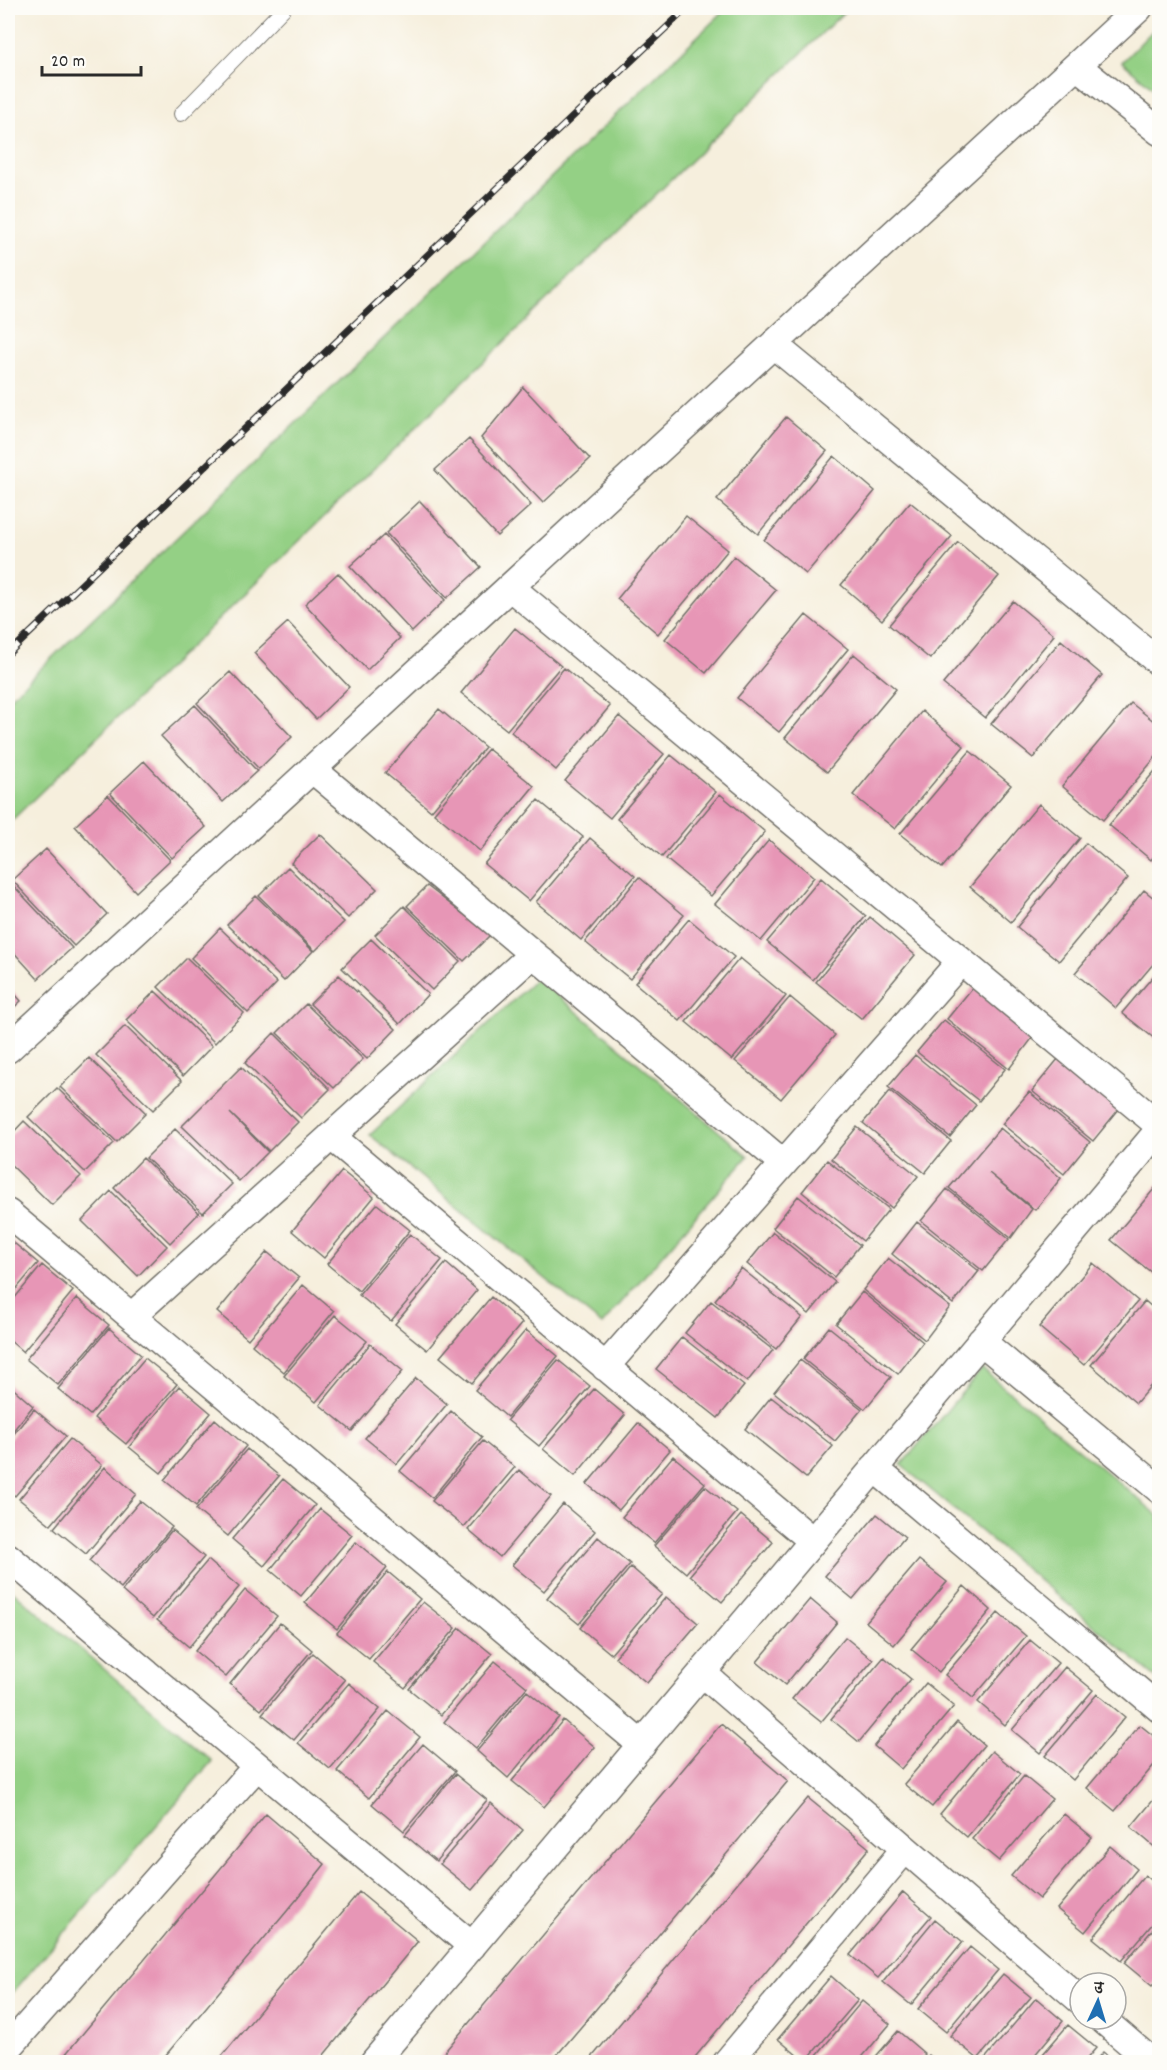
<svg xmlns="http://www.w3.org/2000/svg" width="1167" height="2070" font-family="Dekko,'Playpen Sans Deva',sans-serif">
  <style>
    .green { fill: #94d085; stroke: #607e58; stroke-width: 1.5 }
    .building { fill: #e796b6 }
    .lines { fill: none; stroke-linecap: round; stroke-linejoin: round }
    .lane-casing { stroke: #727069; stroke-width: 16 }
    .street-casing { stroke: #727069; stroke-width: 30 }
    .lane { stroke: #fff; stroke-width: 14 }
    .street { stroke: #fff; stroke-width: 27 }
    .rail-casing { stroke: #2b2b2b; stroke-width: 7 }
    .rail { stroke: #fdfcf7; stroke-width: 4.5; stroke-dasharray: 14; stroke-linecap: butt }
  </style>
  <rect width="100%" height="100%" fill="#fdfcf7"/>
  <filter id="ink" filterUnits="userSpaceOnUse"><feTurbulence type="fractalNoise" baseFrequency=".0167" numOctaves="2"/><feDisplacementMap in="SourceGraphic" scale="12" xChannelSelector="R" yChannelSelector="G"/><feConvolveMatrix kernelMatrix="1 2 1 2 8 2 1 2 1" color-interpolation-filters="sRGB"/></filter>
  <filter id="wash" filterUnits="userSpaceOnUse"><feTurbulence type="fractalNoise" baseFrequency=".008" numOctaves="4" result="noise"/><feDisplacementMap in="SourceGraphic" scale="24" xChannelSelector="R" yChannelSelector="G"/><feGaussianBlur stdDeviation="1.35" result="paint"/><feColorMatrix in="noise" values="0 0 0 0 0 0 0 0 0 0 0 0 0 0 0 0 0 1.4 0 .05"/><feComposite in="paint" operator="in"/></filter>
  <g filter="url(#wash)">
    <rect width="100%" height="100%" fill="#f6efdd"/>
    <path class="green" d="M727,8H848L8,824V700Z
      M1159,24V93L1122,62Z
      M537,978L748,1156L602,1325L370,1135Z
      M982,1369L1159,1516V1680L901,1465Z
      M8,1587L212,1761L8,1998Z"/>
    <g id="blocks">
      <path class="building" d="M523,387L590,459L543,503L481,438Z
        M786,417L827,451L758,534L717,500Z
        M469,439L531,505L497,536L435,470Z
        M834,456L875,491L806,574L764,540Z
        M420,501L481,567L447,598L386,533Z
        M910,502L952,536L882,620L841,585Z
        M686,516L728,550L658,634L617,599Z
        M384,535L445,600L412,632L350,566Z
        M958,542L999,576L930,659L889,625Z
        M734,556L776,590L706,673L665,639Z
        M338,573L400,638L367,670L305,604Z
        M1013,601L1054,635L985,718L943,684Z
        M806,615L848,649L779,732L737,698Z
        M288,622L349,687L316,719L254,653Z
        M515,628L561,666L507,730L461,693Z
        M1061,640L1102,675L1033,758L991,724Z
        M854,654L896,689L827,772L785,738Z
        M564,668L610,706L556,770L511,732Z
        M230,672L292,737L259,769L197,703Z
        M1131,703L1160,726V752L1103,820L1062,786Z
        M195,705L257,771L223,802L161,736Z
        M439,709L485,747L431,811L385,773Z
        M922,711L964,746L895,829L853,795Z
        M619,716L664,754L610,818L565,781Z
        M488,749L534,786L480,851L434,813Z
        M970,751L1011,785L942,868L900,834Z
        M671,755L716,792L662,857L617,819Z
        M144,761L206,827L172,858L110,793Z
        M1160,765V849L1151,860L1109,825Z
        M720,794L765,832L711,896L666,859Z
        M108,795L170,860L136,892L75,826Z
        M538,800L583,837L529,901L484,864Z
        M1039,804L1080,838L1011,922L970,887Z
        M320,834L377,889L348,918L291,863Z
        M590,838L635,876L581,940L536,902Z
        M769,840L814,877L761,941L715,904Z
        M1086,843L1128,878L1059,961L1017,927Z
        M46,849L107,914L74,946L12,880Z
        M288,867L344,922L315,951L259,896Z
        M639,877L684,915L630,979L585,942Z
        M821,878L866,916L813,980L767,942Z
        M10,882L72,948L38,979L8,946V884Z
        M427,886L490,935L464,961L407,906Z
        M1144,890L1160,903V956L1116,1008L1075,973Z
        M256,896L313,951L284,981L227,925Z
        M404,906L460,961L432,990L375,935Z
        M870,917L915,955L862,1019L816,982Z
        M689,919L734,957L680,1021L635,983Z
        M220,928L277,983L248,1013L191,958Z
        M371,939L428,994L400,1024L342,968Z
        M187,958L244,1013L215,1043L158,987Z
        M740,958L786,996L732,1060L686,1022Z
        M1160,968V1043L1122,1013Z
        M339,975L396,1029L367,1059L310,1004Z
        M8,986L21,1001L8,1013Z
        M973,987L1034,1036L1009,1069L947,1019Z
        M155,991L212,1046L183,1076L126,1020Z
        M790,997L835,1035L781,1099L735,1061Z
        M306,1004L363,1059L334,1088L277,1033Z
        M944,1020L1005,1069L979,1101L917,1052Z
        M125,1026L182,1081L153,1110L96,1055Z
        M274,1033L330,1089L301,1118L245,1063Z
        M915,1055L976,1105L950,1137L888,1087Z
        M89,1058L146,1113L117,1142L60,1087Z
        M1058,1059L1119,1109L1093,1141L1032,1091Z
        M241,1067L298,1122L269,1151L230,1113L268,1152L239,1181L182,1126Z
        M57,1088L114,1143L85,1172L28,1117Z
        M890,1091L951,1141L925,1173L863,1123Z
        M1029,1092L1090,1142L1064,1174L1002,1124Z
        M24,1121L81,1176L52,1205L8,1162V1138Z
        M857,1127L918,1176L892,1208L831,1159Z
        M1000,1128L1061,1178L1035,1210L989,1173L1032,1209L1011,1238L949,1188Z
        M175,1129L232,1184L203,1213L146,1158Z
        M143,1158L199,1213L170,1243L114,1188Z
        M827,1160L889,1209L863,1241L802,1192Z
        M342,1171L374,1197L324,1258L292,1231Z
        M1160,1182V1274L1157,1277L1111,1240Z
        M947,1189L1009,1239L983,1271L921,1221Z
        M111,1191L167,1246L138,1276L82,1221Z
        M798,1196L860,1245L834,1277L773,1228Z
        M377,1204L410,1230L359,1291L327,1264Z
        M917,1222L979,1271L953,1304L892,1254Z
        M773,1232L835,1282L809,1314L747,1264Z
        M410,1234L442,1260L391,1321L359,1295Z
        M8,1238L38,1263L8,1299Z
        M267,1252L299,1278L248,1339L217,1312Z
        M888,1258L950,1307L925,1340L863,1290Z
        M446,1263L477,1290L427,1350L395,1324Z
        M1093,1263L1138,1301L1084,1365L1039,1327Z
        M42,1265L73,1291L23,1352L8,1339V1306Z
        M741,1268L802,1317L776,1349L715,1300Z
        M303,1285L334,1311L284,1372L252,1345Z
        M862,1292L923,1342L898,1374L836,1324Z
        M491,1297L522,1323L472,1383L440,1357Z
        M77,1298L109,1325L58,1385L26,1359Z
        M711,1301L773,1350L747,1382L685,1333Z
        M1145,1301L1160,1314V1375L1136,1403L1091,1365Z
        M335,1315L367,1341L316,1402L284,1376Z
        M829,1327L891,1377L865,1409L803,1359Z
        M109,1328L141,1355L90,1415L58,1389Z
        M526,1330L558,1356L507,1417L475,1390Z
        M682,1337L744,1386L718,1418L656,1369Z
        M370,1344L403,1371L352,1431L320,1405Z
        M145,1358L177,1384L126,1444L94,1418Z
        M558,1360L590,1386L539,1446L507,1420Z
        M800,1360L862,1409L835,1441L774,1392Z
        M416,1378L447,1404L397,1464L365,1438Z
        M8,1384L33,1406L8,1437Z
        M179,1386L211,1413L161,1473L129,1447Z
        M594,1389L625,1415L575,1476L543,1449Z
        M771,1397L833,1446L806,1478L745,1429Z
        M34,1409L66,1436L15,1496L8,1490V1441Z
        M451,1411L482,1437L432,1498L400,1471Z
        M215,1419L246,1446L196,1506L164,1480Z
        M638,1423L670,1450L619,1510L587,1484Z
        M70,1439L102,1465L51,1525L19,1499Z
        M483,1441L515,1467L464,1527L432,1501Z
        M247,1449L279,1476L228,1536L196,1510Z
        M673,1456L705,1483L654,1543L622,1517Z
        M105,1467L136,1494L86,1554L54,1528Z
        M519,1470L551,1496L500,1557L468,1530Z
        M283,1479L315,1505L264,1566L232,1539Z
        M705,1486L737,1512L686,1573L654,1546Z
        M140,1501L172,1527L121,1588L89,1561Z
        M563,1504L595,1531L544,1591L512,1565Z
        M320,1509L352,1535L301,1596L270,1570Z
        M877,1514L905,1537L853,1599L825,1576Z
        M741,1515L773,1542L722,1602L690,1575Z
        M172,1530L204,1557L153,1618L122,1591Z
        M598,1537L630,1564L579,1624L547,1598Z
        M356,1542L387,1568L337,1629L305,1603Z
        M208,1560L239,1587L189,1647L157,1620Z
        M919,1560L947,1582L894,1645L866,1622Z
        M631,1567L662,1594L611,1654L580,1628Z
        M388,1572L420,1599L369,1659L337,1633Z
        M964,1586L991,1610L939,1672L911,1649Z
        M245,1590L277,1616L226,1677L195,1651Z
        M666,1597L698,1623L647,1683L615,1657Z
        M810,1599L837,1622L785,1685L757,1662Z
        M423,1602L456,1628L405,1688L373,1662Z
        M998,1613L1026,1636L973,1698L945,1675Z
        M280,1623L312,1650L261,1710L230,1684Z
        M460,1628L492,1654L441,1715L409,1689Z
        M845,1637L873,1660L821,1722L792,1699Z
        M1030,1640L1058,1663L1005,1725L978,1702Z
        M313,1653L345,1680L294,1740L262,1714Z
        M884,1657L911,1679L859,1742L831,1719Z
        M495,1661L527,1687L476,1748L444,1722Z
        M1065,1667L1093,1690L1040,1753L1012,1730Z
        M349,1683L380,1709L330,1769L298,1743Z
        M926,1683L954,1706L901,1769L874,1746Z
        M527,1691L559,1717L508,1778L477,1751Z
        M1097,1694L1125,1717L1073,1780L1045,1756Z
        M388,1711L420,1737L369,1798L337,1771Z
        M563,1720L595,1747L544,1807L512,1781Z
        M957,1722L984,1745L932,1807L904,1784Z
        M721,1724L788,1781L586,2021L551,2062H436Z
        M1140,1725L1160,1741V1758L1115,1811L1087,1788Z
        M423,1744L455,1771L404,1831L372,1804Z
        M992,1751L1020,1774L967,1837L940,1814Z
        M455,1774L487,1800L436,1861L405,1835Z
        M1024,1776L1052,1799L999,1861L972,1839Z
        M1160,1792V1848L1158,1850L1131,1827Z
        M808,1798L869,1848L691,2062H588Z
        M491,1803L523,1830L472,1890L440,1864Z
        M266,1814L325,1864L298,1898L160,2062H59Z
        M1064,1814L1092,1837L1039,1899L1011,1876Z
        M1110,1846L1137,1869L1085,1932L1057,1909Z
        M1145,1875L1160,1887V1915L1121,1961L1093,1938Z
        M359,1892L418,1941L318,2062H217Z
        M903,1892L931,1916L878,1978L850,1955Z
        M935,1919L963,1942L911,2005L883,1982Z
        M1160,1921V1977L1152,1986L1124,1963Z
        M970,1947L998,1970L946,2032L918,2009Z
        M1003,1974L1031,1997L978,2059L950,2036Z
        M831,1976L858,2000L805,2062L778,2039Z
        M1036,1998L1063,2021L1029,2062H985L983,2061Z
        M862,2001L890,2024L858,2062H811Z
        M1068,2025L1096,2048L1084,2062H1036Z
        M898,2031L925,2054L918,2062H871Z
        M1103,2052L1115,2062H1094Z
        M929,2055L938,2062H923Z"/>
    </g>
  </g>
  <g filter="url(#ink)">
    <use href="#blocks" fill-opacity="0" stroke="#727069" stroke-width="1.5"/>
    <g class="lines">
      <defs>
        <path id="lane" d="M181,114L284,8"/>
        <path id="street" d="M1077,66L1160,132
          M774,345L1160,663
          M510,587L1160,1126
          M312,769L783,1163
          M8,1049L1139,8
          M331,1136L813,1541
          M8,1213L642,1745
          M132,1316L533,954
          M981,1341L1160,1490
          M605,1367L961,961
          M874,1468L1160,1709
          M8,1557L472,1946
          M702,1673L1080,2000
          M1102,2019L1152,2062
          M8,2048L257,1766
          M374,2062L1160,1129
          M727,2062L905,1849"/>
      </defs>
      <use href="#lane" class="lane-casing"/>
      <use href="#street" class="street-casing"/>
      <use href="#lane" class="lane"/>
      <use href="#street" class="street"/>
      <defs>
        <path id="rail" d="M8,654L687,8"/>
      </defs>
      <use href="#rail" class="rail-casing"/>
      <use href="#rail" class="rail"/>
    </g>
  </g>
  <rect width="1167" height="2070" fill="none" stroke="#fdfcf7" stroke-width="30"/>
  <g transform="translate(1098 2001) rotate(4)"><circle r="28" fill="#fdfcf7" stroke="#a9a8a5" stroke-width="1.5"/>
  <path d="M0-4.5L10 22L0 15L-10 22Z" fill="#1f6fb2"/>
  <text y="-9" font-size="16" font-weight="bold" text-anchor="middle" fill="#2b2b2b">उ</text>
  </g>
  <path d="M42 66v9h99v-9" fill="none" stroke="#2b2b2b" stroke-width="3"/>
  <text x="51" y="66" font-size="18" fill="#2b2b2b" stroke="#fdfcf7" stroke-width="4.5" paint-order="stroke">20 m</text>
</svg>
